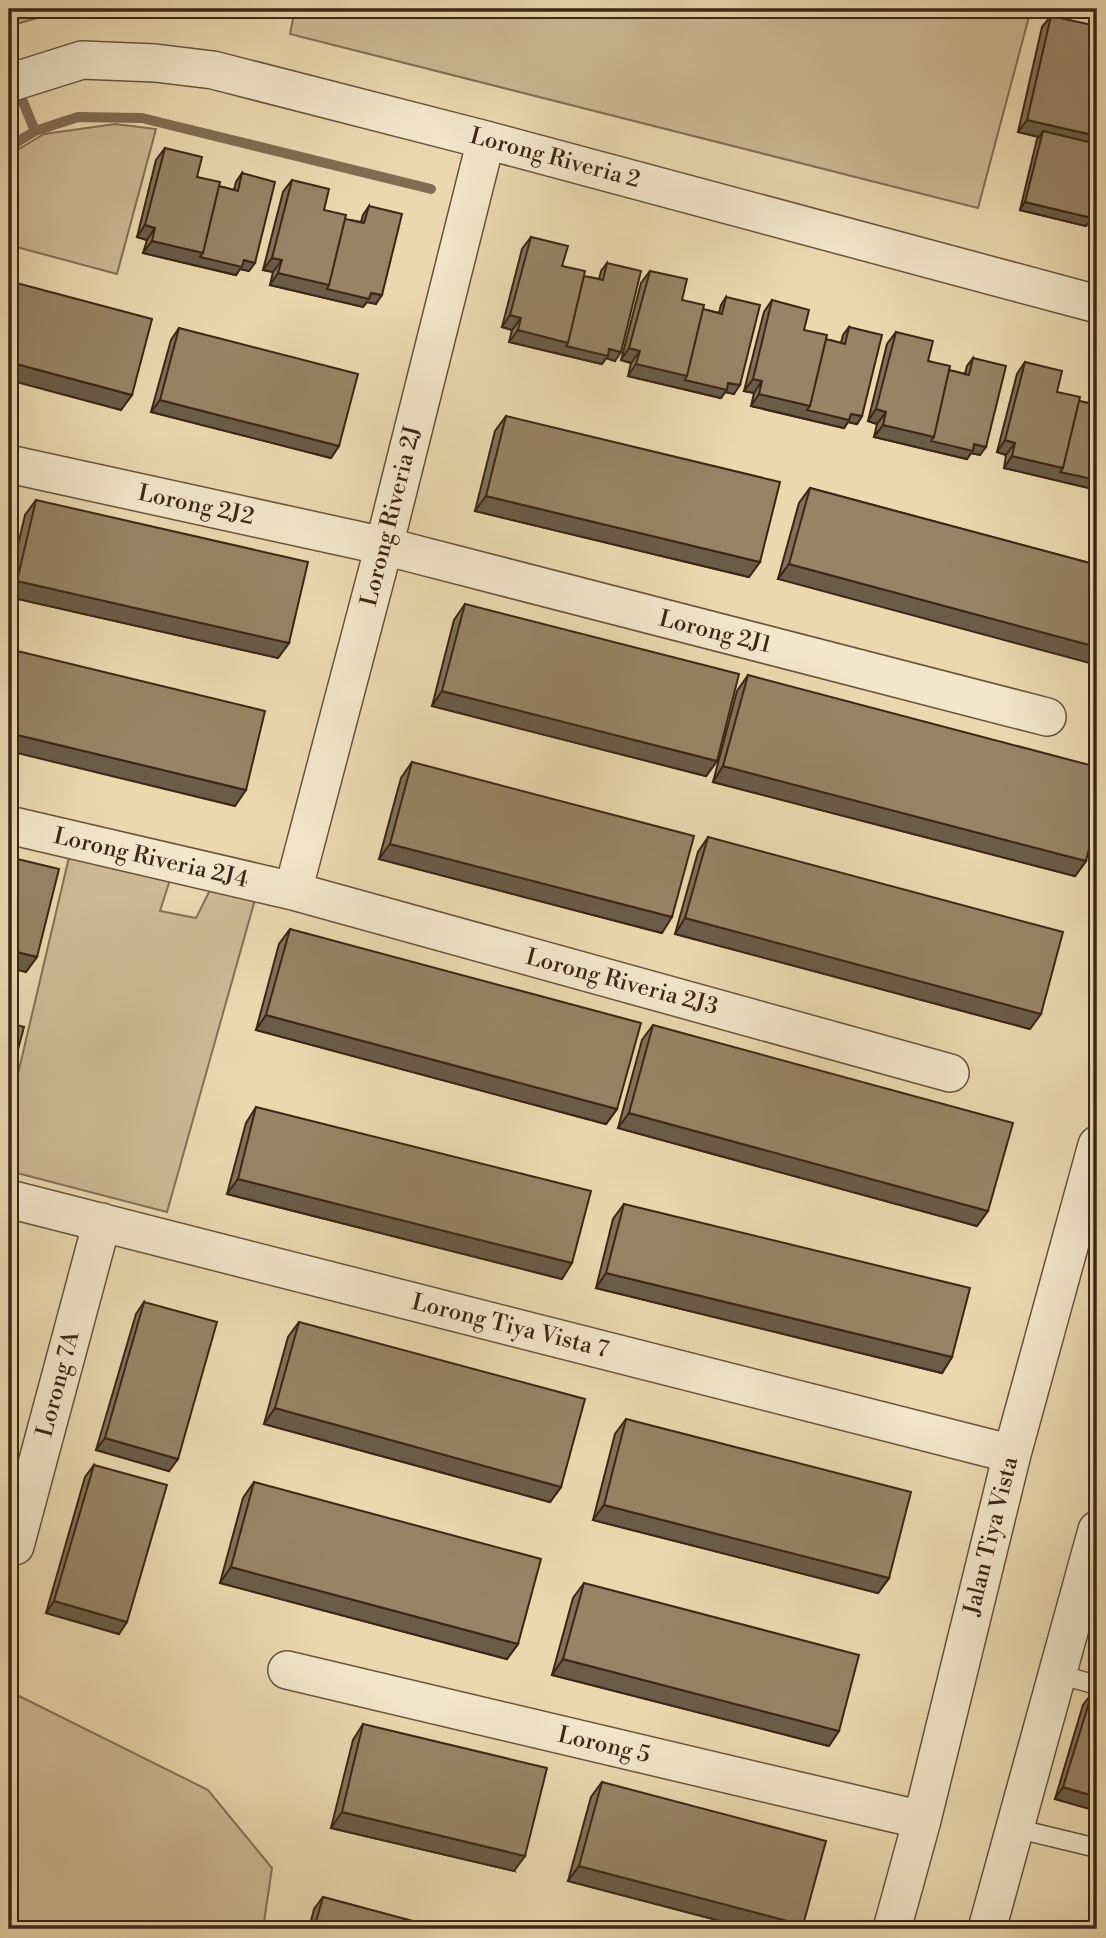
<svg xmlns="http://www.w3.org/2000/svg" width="1106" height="1938" font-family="'Libre Bodoni',serif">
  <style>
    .green { fill: #cdba95; stroke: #847056; stroke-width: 2 }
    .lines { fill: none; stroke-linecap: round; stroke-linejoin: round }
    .stream { stroke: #816d53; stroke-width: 10 }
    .lane-casing { stroke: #67533c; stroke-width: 21 }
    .street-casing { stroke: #67533c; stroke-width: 40 }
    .lane { stroke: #f2e6cb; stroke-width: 18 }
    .street { stroke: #f2e6cb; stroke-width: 37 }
    .wall { fill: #827158; stroke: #3b2716; stroke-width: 2 }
    .shaded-wall { fill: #6a5c47; stroke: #3b2716; stroke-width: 2 }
    .building { fill: #978366; stroke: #3b2716; stroke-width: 2 }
    .labels { text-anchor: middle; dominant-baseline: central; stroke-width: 5; stroke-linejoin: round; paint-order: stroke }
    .street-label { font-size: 23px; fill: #3b2716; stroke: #f2e6cb }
  </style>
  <rect width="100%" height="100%" fill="#ebd8af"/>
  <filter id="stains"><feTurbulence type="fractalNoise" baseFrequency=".00286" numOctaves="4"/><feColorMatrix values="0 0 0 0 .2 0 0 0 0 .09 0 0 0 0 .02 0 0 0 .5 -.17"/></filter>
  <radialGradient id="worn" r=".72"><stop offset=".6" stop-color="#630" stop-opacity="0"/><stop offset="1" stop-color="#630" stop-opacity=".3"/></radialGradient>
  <path class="green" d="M9,9H41V17L9,26Z
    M295,9H1031L978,208L290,34Z
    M115,124L156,129L117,274L9,245V155L44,134Z
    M70,853L170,880L160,911L196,918L213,884L256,896L167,1212L9,1171V1112Z
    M9,1691L208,1790L272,1868L263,1929H9Z"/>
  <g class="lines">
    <path class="stream" d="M9,58L14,80L35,131
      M9,147L35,131L78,117L142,118L431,189"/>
    <defs>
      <path id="lane" d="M1057,1674L1097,1685
        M1014,1828L1097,1848"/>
      <path id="street" d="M9,83L82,60L155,63L213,70L486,140L1097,304
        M9,464L384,546L1047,717
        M9,825L293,891L950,1073
        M293,891L384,546L486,140
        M9,1199L1012,1454
        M15,1546L102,1222
        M287,1670L922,1820
        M892,1929L922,1820L1012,1454L1097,1145
        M987,1929L1097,1530"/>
    </defs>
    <use href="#lane" class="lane-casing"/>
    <use href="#street" class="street-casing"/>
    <use href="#lane" class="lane"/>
    <use href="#street" class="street"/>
  </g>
  <path class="wall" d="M1051,16L1086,226L1020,210L1037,139L1039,137L1018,132L1042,27Z
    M165,148L197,177L219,186L234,190L236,182L242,173L249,271L240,269L236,275L143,253L147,240L137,237L156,160Z
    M292,180L324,210L345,219L361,222L363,215L369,206L376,304L367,302L363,307L270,285L273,272L263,270L283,192Z
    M531,237L562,266L584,276L599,279L601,271L607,263L615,361L606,358L602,364L509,342L512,330L502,327L522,249Z
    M650,271L682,300L703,309L719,313L721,305L726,297L734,394L725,392L721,398L628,376L631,363L621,360L641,283Z
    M772,300L804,330L826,339L841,343L843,335L849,327L862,416L857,424L848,422L844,428L751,406L754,393L744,391L764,312Z
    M179,328L331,458L151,412L171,340Z
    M896,332L928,361L949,370L965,374L967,366L973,358L980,455L971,453L967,459L874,437L877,424L868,421L887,344Z
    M1025,362L1057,392L1079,401L1094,404L1097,395V490L1004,468L1006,455L997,452L1017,374Z
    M506,416L749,577L475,511L495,431Z
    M810,488L1097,565L778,579L799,503Z
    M36,500L289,643L278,658L9,597V584L25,515Z
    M465,604L717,761L706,776L432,706L454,620Z
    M748,675L1086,861L1075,876L713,782L737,691Z
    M412,762L662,933L379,859L401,778Z
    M708,837L1030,1029L675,934L698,852Z
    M290,929L617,1109L606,1124L256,1030L279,944Z
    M653,1025L977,1226L618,1128L642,1040Z
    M256,1107L562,1279L227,1194L246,1123Z
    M624,1204L952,1357L942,1373L596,1288L613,1219Z
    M144,1302L169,1471L96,1450L136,1314Z
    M299,1322L561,1487L550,1502L264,1424L288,1337Z
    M626,1419L889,1578L878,1593L593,1520L615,1434Z
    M94,1465L119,1634L46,1613L85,1477Z
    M254,1482L518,1644L507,1659L220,1583L243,1498Z
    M584,1583L829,1746L552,1675L573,1598Z
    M1092,1693L1097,1694V1811L1055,1799L1083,1705Z
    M363,1724L514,1871L331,1828L353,1740Z
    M602,1782L803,1925L800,1929H751L568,1881L591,1797Z
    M323,1897L442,1929H309L314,1909Z"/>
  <path class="shaded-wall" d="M1027,120L1097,136V150L1043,131L1039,137L1018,132Z
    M1025,202L1092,218L1086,226L1020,210Z
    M145,225L155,228L147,240L137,237Z
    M152,241L244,260L255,263L249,271L240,269L236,275L143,253Z
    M272,258L282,260L273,272L263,270Z
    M278,273L371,293L382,295L376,304L367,302L363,307L270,285Z
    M510,315L521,318L512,330L502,327Z
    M518,330L609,349L621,352L615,361L606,358L602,364L509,342Z
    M629,348L640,351L631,363L621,360Z
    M9,362L132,395L121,410L9,380Z
    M636,364L728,383L740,385L734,394L725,392L721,398L628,376Z
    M753,379L762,381L754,393L744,391Z
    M759,394L851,414L862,416L857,424L848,422L844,428L751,406Z
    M160,400L339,446L331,458L151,412Z
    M876,409L886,412L877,424L868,421Z
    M883,425L974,444L986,447L980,455L971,453L967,459L874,437Z
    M1005,440L1015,443L1006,455L997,452Z
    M1012,456L1063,468L1097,480V490L1004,468Z
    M486,496L760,562L749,577L475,511Z
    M789,564L1097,647V665L778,579Z
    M17,581L289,643L278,658L9,597V592Z
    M442,691L717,761L706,776L432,706Z
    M9,733L246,790L235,806L9,751Z
    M723,766L1086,861L1075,876L713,782Z
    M390,844L672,917L662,933L379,859Z
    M685,918L1041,1014L1030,1029L675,934Z
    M9,950L37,957L26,972L9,968Z
    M266,1015L617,1109L606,1124L256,1030Z
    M629,1113L988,1211L977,1226L618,1128Z
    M238,1179L572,1263L562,1279L227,1194Z
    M606,1273L952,1357L942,1373L596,1288Z
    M275,1408L561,1487L550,1502L264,1424Z
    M105,1438L178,1459L169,1471L96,1450Z
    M604,1505L889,1578L878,1593L593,1520Z
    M231,1567L518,1644L507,1659L220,1583Z
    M54,1601L127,1622L119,1634L46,1613Z
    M563,1659L839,1731L829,1746L552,1675Z
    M1063,1787L1097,1797V1811L1055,1799Z
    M342,1812L525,1856L514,1871L331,1828Z
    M579,1866L803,1925L800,1929H751L568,1881Z"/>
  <path class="building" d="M1051,16L1097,26V136L1027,120Z
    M1043,131L1097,144V196L1092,218L1025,202Z
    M165,148L202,157L197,177L220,182L203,253L152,241L155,228L145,225Z
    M242,173L275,182L255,263L244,260L242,267L200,257L203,253L219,186L238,191Z
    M292,180L329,189L324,210L346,215L329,285L278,273L282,260L272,258Z
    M369,206L402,214L382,295L371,293L369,299L327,289L329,285L345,219L364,223Z
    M531,237L568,246L562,266L585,271L568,343L518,330L521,318L510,315Z
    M607,263L641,271L621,352L609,349L608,356L566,346L568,343L584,276L603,280Z
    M650,271L687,279L682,300L704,305L687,376L636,364L640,351L629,348Z
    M9,281L152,319L132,395L9,362Z
    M726,297L760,305L740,385L728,383L727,390L685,380L687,376L703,309L722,314Z
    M772,300L809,310L804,330L827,335L810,406L759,394L762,381L753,379Z
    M849,327L882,335L862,416L851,414L849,420L807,410L810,406L826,339L845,344Z
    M179,328L358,374L339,446L160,400Z
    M896,332L933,341L928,361L950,366L934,437L883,425L886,412L876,409Z
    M973,358L1006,366L986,447L974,444L973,451L931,441L934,437L949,370L969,375Z
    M1025,362L1062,371L1057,392L1080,397L1063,468L1012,456L1015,443L1005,440Z
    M1079,401L1097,405V480L1060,472L1063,468Z
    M506,416L780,482L760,562L486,496Z
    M810,488L1097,565V647L789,564Z
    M36,500L308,562L289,643L17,581Z
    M465,604L739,674L717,761L442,691Z
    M9,649L265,711L246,790L9,733Z
    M748,675L1097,767V817L1086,861L723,766Z
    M412,762L694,836L672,917L390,844Z
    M708,837L1063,932L1041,1014L685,918Z
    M9,857L59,869L37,957L9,950Z
    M290,929L641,1023L617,1109L266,1015Z
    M9,1023L24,1027L9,1083Z
    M653,1025L1013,1123L988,1211L629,1113Z
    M256,1107L591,1191L572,1263L238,1179Z
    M624,1204L970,1288L952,1357L606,1273Z
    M144,1302L217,1322L178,1459L105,1438Z
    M299,1322L585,1399L561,1487L275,1408Z
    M626,1419L911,1492L889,1578L604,1505Z
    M94,1465L167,1485L127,1622L54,1601Z
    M254,1482L541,1559L518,1644L231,1567Z
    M584,1583L859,1655L839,1731L563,1659Z
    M1092,1693L1097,1694V1797L1063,1787Z
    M363,1724L547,1768L525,1856L342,1812Z
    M602,1782L826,1841L803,1925L579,1866Z
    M323,1897L442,1929H314Z"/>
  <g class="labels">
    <g class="street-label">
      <text transform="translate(555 158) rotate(15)">Lorong Riveria 2</text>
      <text transform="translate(196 505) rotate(12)">Lorong 2J2</text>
      <text transform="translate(391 516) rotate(-76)">Lorong Riveria 2J</text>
      <text transform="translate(715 632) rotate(14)">Lorong 2J1</text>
      <text transform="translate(151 858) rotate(13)">Lorong Riveria 2J4</text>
      <text transform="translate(622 982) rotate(15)">Lorong Riveria 2J3</text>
      <text transform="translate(510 1326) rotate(14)">Lorong Tiya Vista 7</text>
      <text transform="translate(58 1384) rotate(-75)">Lorong 7A</text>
      <text transform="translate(991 1536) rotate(-76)">Jalan Tiya Vista</text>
      <text transform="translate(604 1745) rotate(13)">Lorong 5</text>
    </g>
  </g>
  <rect width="1106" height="1938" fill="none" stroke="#ebd8af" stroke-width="35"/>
  <rect x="10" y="10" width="1085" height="1917" fill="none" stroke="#3b2716" stroke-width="3.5"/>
  <rect x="18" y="18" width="1071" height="1903" fill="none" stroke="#3b2716" stroke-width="2"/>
  <rect width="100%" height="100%" filter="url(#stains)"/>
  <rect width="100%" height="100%" fill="url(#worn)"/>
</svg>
